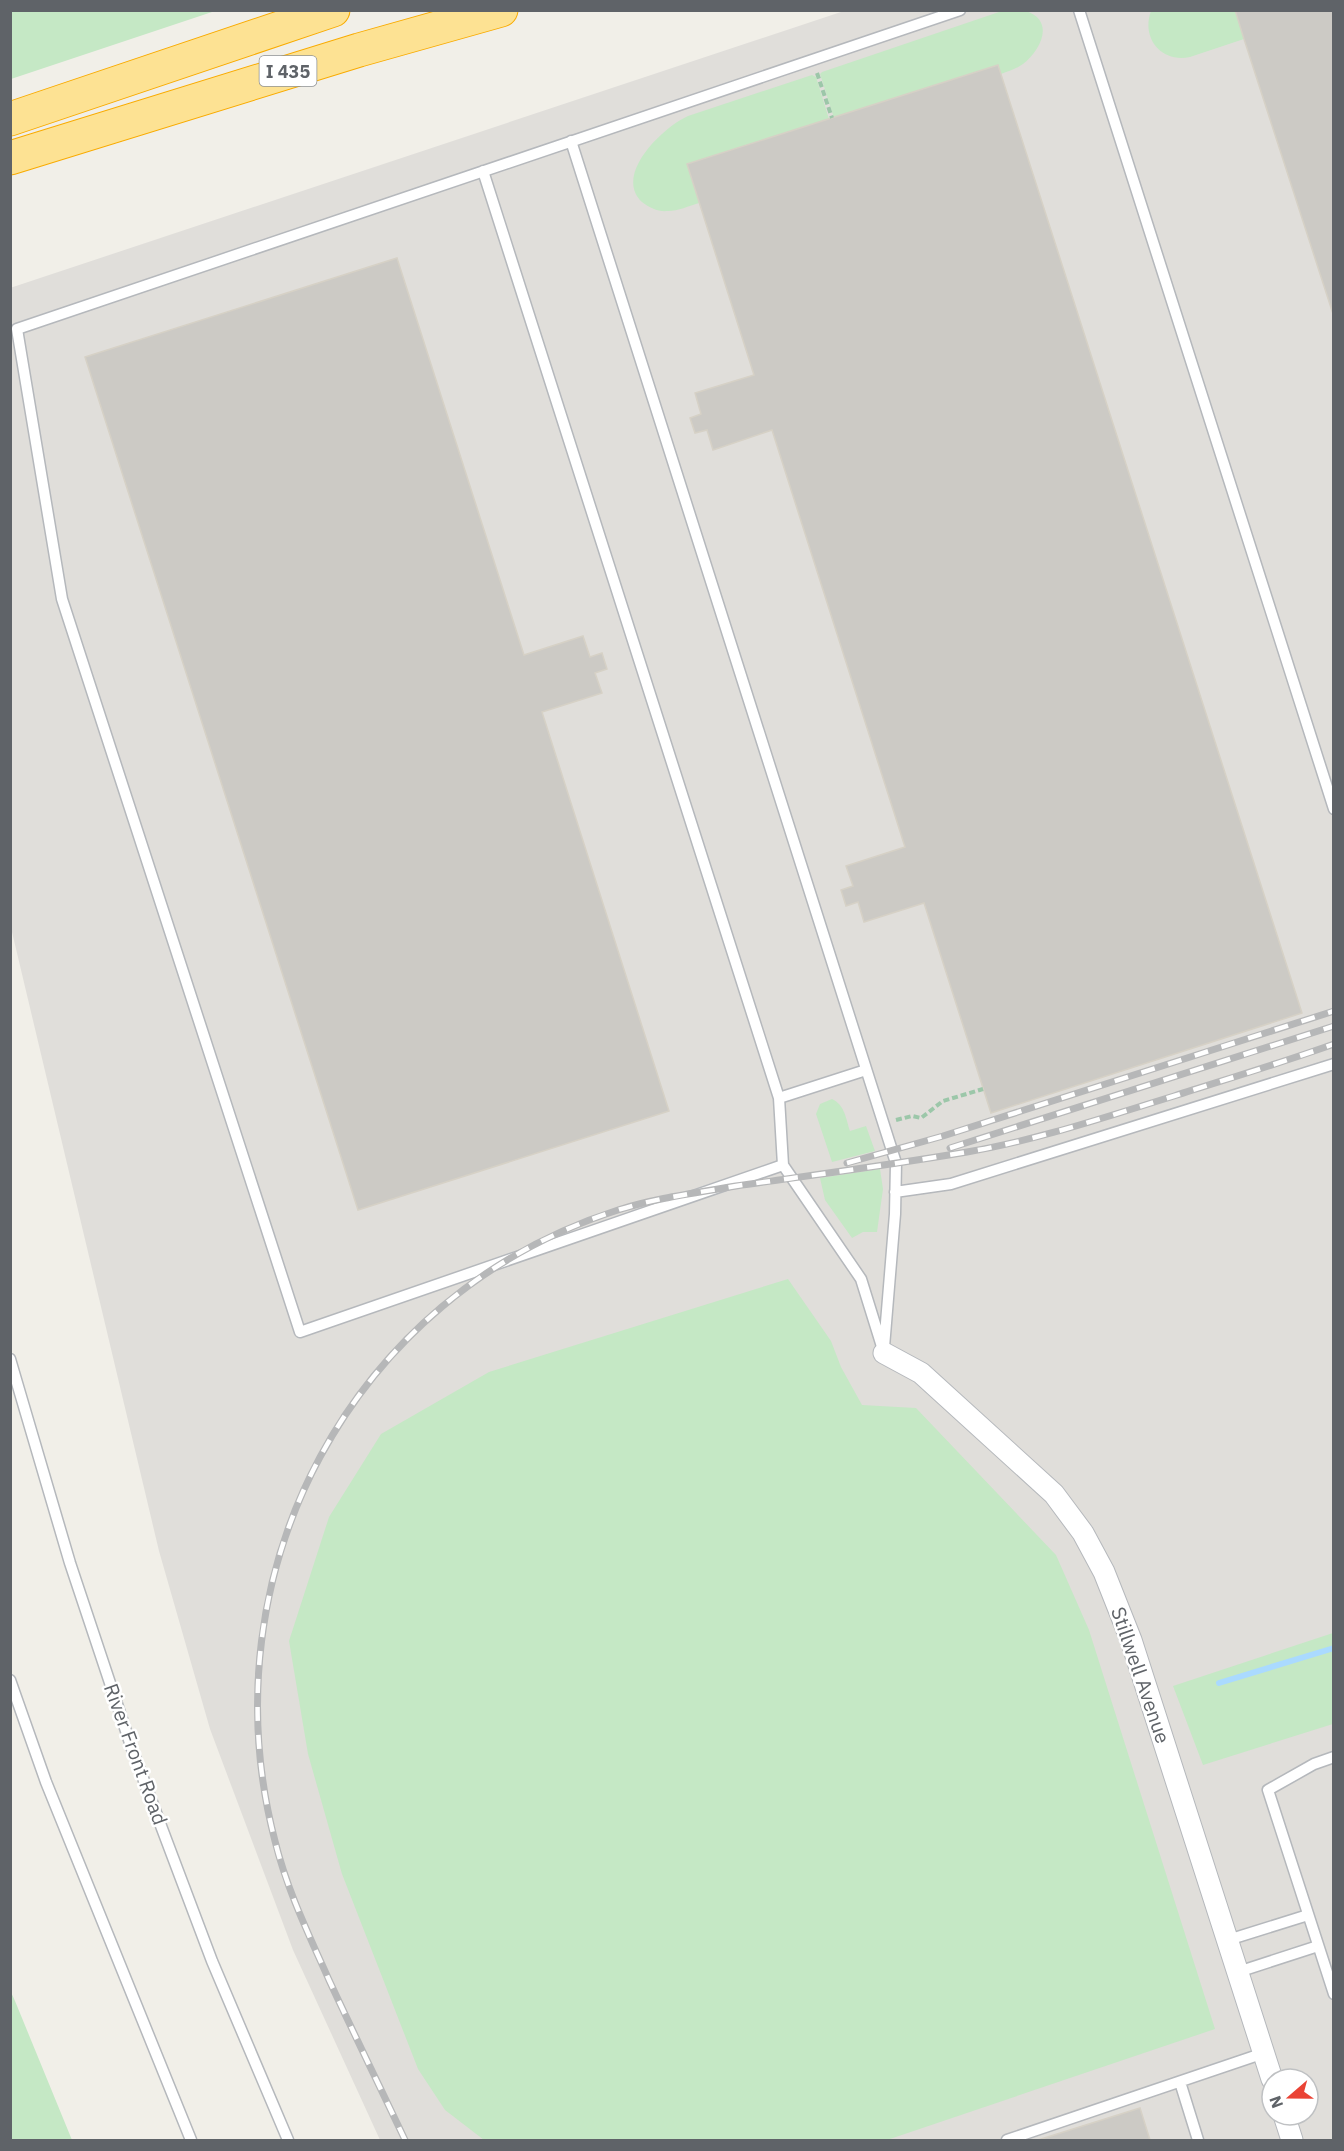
<svg xmlns="http://www.w3.org/2000/svg" width="1344" height="2151" font-family="'IBM Plex Sans',sans-serif">
  <style>
    .industrial { fill: #e0deda; fill-rule: evenodd }
    .green { fill: #c5e8c5 }
    .lines { fill: none; stroke-linecap: round; stroke-linejoin: round }
    .stream { stroke: #aadaff; stroke-width: 6 }
    .building { fill: #cccac5; stroke: #d6d1c6; stroke-width: 1.5 }
    .lane-casing { stroke: #b5b8bc; stroke-width: 13 }
    .street-casing { stroke: #b5b8bc; stroke-width: 23 }
    .highway-casing { stroke: #f9ab00; stroke-width: 35 }
    .path { stroke: #9cc7a9; stroke-width: 4; stroke-dasharray: 6 3; stroke-linecap: butt }
    .lane { stroke: #fff; stroke-width: 10 }
    .street { stroke: #fff; stroke-width: 21 }
    .highway { stroke: #fde293; stroke-width: 33 }
    .rail-casing { stroke: #b6b7b8; stroke-width: 7 }
    .rail { stroke: #fff; stroke-width: 4.5; stroke-dasharray: 14; stroke-linecap: butt }
    .labels { text-anchor: middle; dominant-baseline: central; stroke-width: 5; stroke-linejoin: round; paint-order: stroke }
    .shield { fill: #fff; stroke: #8f9295; stroke-width: 1.5 }
    .shield-label { font-size: 18px; font-weight: bold; fill: #5f6368 }
    .street-label { font-size: 20px; fill: #5f6368; stroke: #fff }
  </style>
  <rect width="100%" height="100%" fill="#f1efe8"/>
  <path class="industrial" d="M844,11H1333V2140H380L293,1950L210,1729L159,1551L12,932L10,288ZM1272,2079H1308V2115H1272Z"/>
  <path class="green" d="M11,10H215V11L11,79Z
    M1002,11C1010,11 1019,9 1026,11C1056,21 1040,51 1023,64C1016,69 1009,71 1001,74L998,65L834,118L820,74L822,72Z
    M1151,11H1235L1244,39L1190,57C1161,63 1141,38 1151,11Z
    M812,75L816,77L829,119L687,164L699,203C689,206 678,211 668,211C658,212 650,208 642,202C613,175 663,127 688,116Z
    M832,1099C845,1105 846,1119 850,1131L866,1126L875,1151L832,1162L816,1114L820,1104Z
    M880,1169L883,1189L877,1232H863L852,1238L825,1200L820,1178Z
    M788,1279L831,1341L841,1367L862,1405L916,1408L1056,1555L1089,1630L1215,2029L887,2140H484L445,2110L418,2069L342,1874L308,1754L289,1641L329,1517L381,1434L489,1372Z
    M1333,1633V1724L1203,1765L1173,1686Z
    M10,1990L15,2001L72,2140H11Z"/>
  <g class="lines">
    <path class="stream" d="M1219,1683L1334,1648"/>
  </g>
  <path class="building" d="M1235,10H1334V317L1244,39Z
    M998,65L1302,1013L991,1113L924,903L864,922L858,902L846,906L841,890L853,886L846,866L905,847L772,430L713,450L707,430L695,433L690,418L701,414L695,393L754,375L687,164Z
    M397,258L524,655L583,636L590,657L602,653L607,669L595,673L602,693L542,712L669,1111L358,1210L85,357Z
    M1140,2108L1150,2140H1038Z"/>
  <g class="lines">
    <defs>
      <path id="lane" d="M1079,10L1334,809
        M571,141L896,1163L895,1214L884,1347
        M483,171L779,1098L783,1165
        M779,1098L866,1070
        M895,1192L951,1184L1334,1064
        M884,1353L861,1279L783,1165L300,1332L62,599L17,329L960,10
        M10,1359L70,1563L132,1749L212,1961L288,2140
        M10,1680L46,1782L191,2140
        M1334,1757L1314,1764L1268,1790L1334,1994
        M1228,1940L1308,1915
        M1238,1972L1318,1946
        M1180,2082L1198,2140
        M1007,2140L1264,2053"/>
      <path id="street" d="M884,1353L921,1373L1054,1494L1083,1533L1104,1572L1131,1640L1272,2079
        M1284,2115L1292,2140"/>
      <path id="highway" d="M10,119L333,10
        M10,158L359,50L501,10"/>
    </defs>
    <use href="#lane" class="lane-casing"/>
    <use href="#street" class="street-casing"/>
    <use href="#highway" class="highway-casing"/>
    <path class="path" d="M817,73L832,118
      M896,1120L912,1116L921,1118L943,1101L983,1089"/>
    <use href="#lane" class="lane"/>
    <use href="#street" class="street"/>
    <use href="#highway" class="highway"/>
    <defs>
      <path id="rail" d="M950,1148L1334,1026
        M847,1163L943,1136L1334,1011
        M405,2140C380,2087 354,2034 329,1980C309,1935 287,1890 275,1841C205,1573 351,1295 618,1210C656,1198 696,1193 736,1186C813,1175 890,1165 967,1152C1038,1140 1105,1117 1174,1096C1227,1079 1281,1063 1334,1044"/>
    </defs>
    <use href="#rail" class="rail-casing"/>
    <use href="#rail" class="rail"/>
  </g>
  <g class="labels">
    <rect class="shield" x="259.5" y="56" width="57" height="30" rx="4.5"/>
    <g class="shield-label">
      <text x="288" y="71">I 435</text>
    </g>
    <g class="street-label">
      <text transform="translate(1141 1675) rotate(71)">Stillwell Avenue</text>
      <text transform="translate(136 1754) rotate(70)">River Front Road</text>
    </g>
  </g>
  <rect width="1344" height="2151" fill="none" stroke="#5f6368" stroke-width="24"/>
  <g transform="translate(1290 2097) rotate(250)"><circle r="28" fill="#ffffff" stroke="#bfc1c3" stroke-width="1.5"/>
  <path d="M0-4.5L10 22L0 15L-10 22Z" fill="#ea4335"/>
  <text y="-9" font-size="16" font-weight="bold" text-anchor="middle" fill="#5f6368">N</text>
  </g>
</svg>
